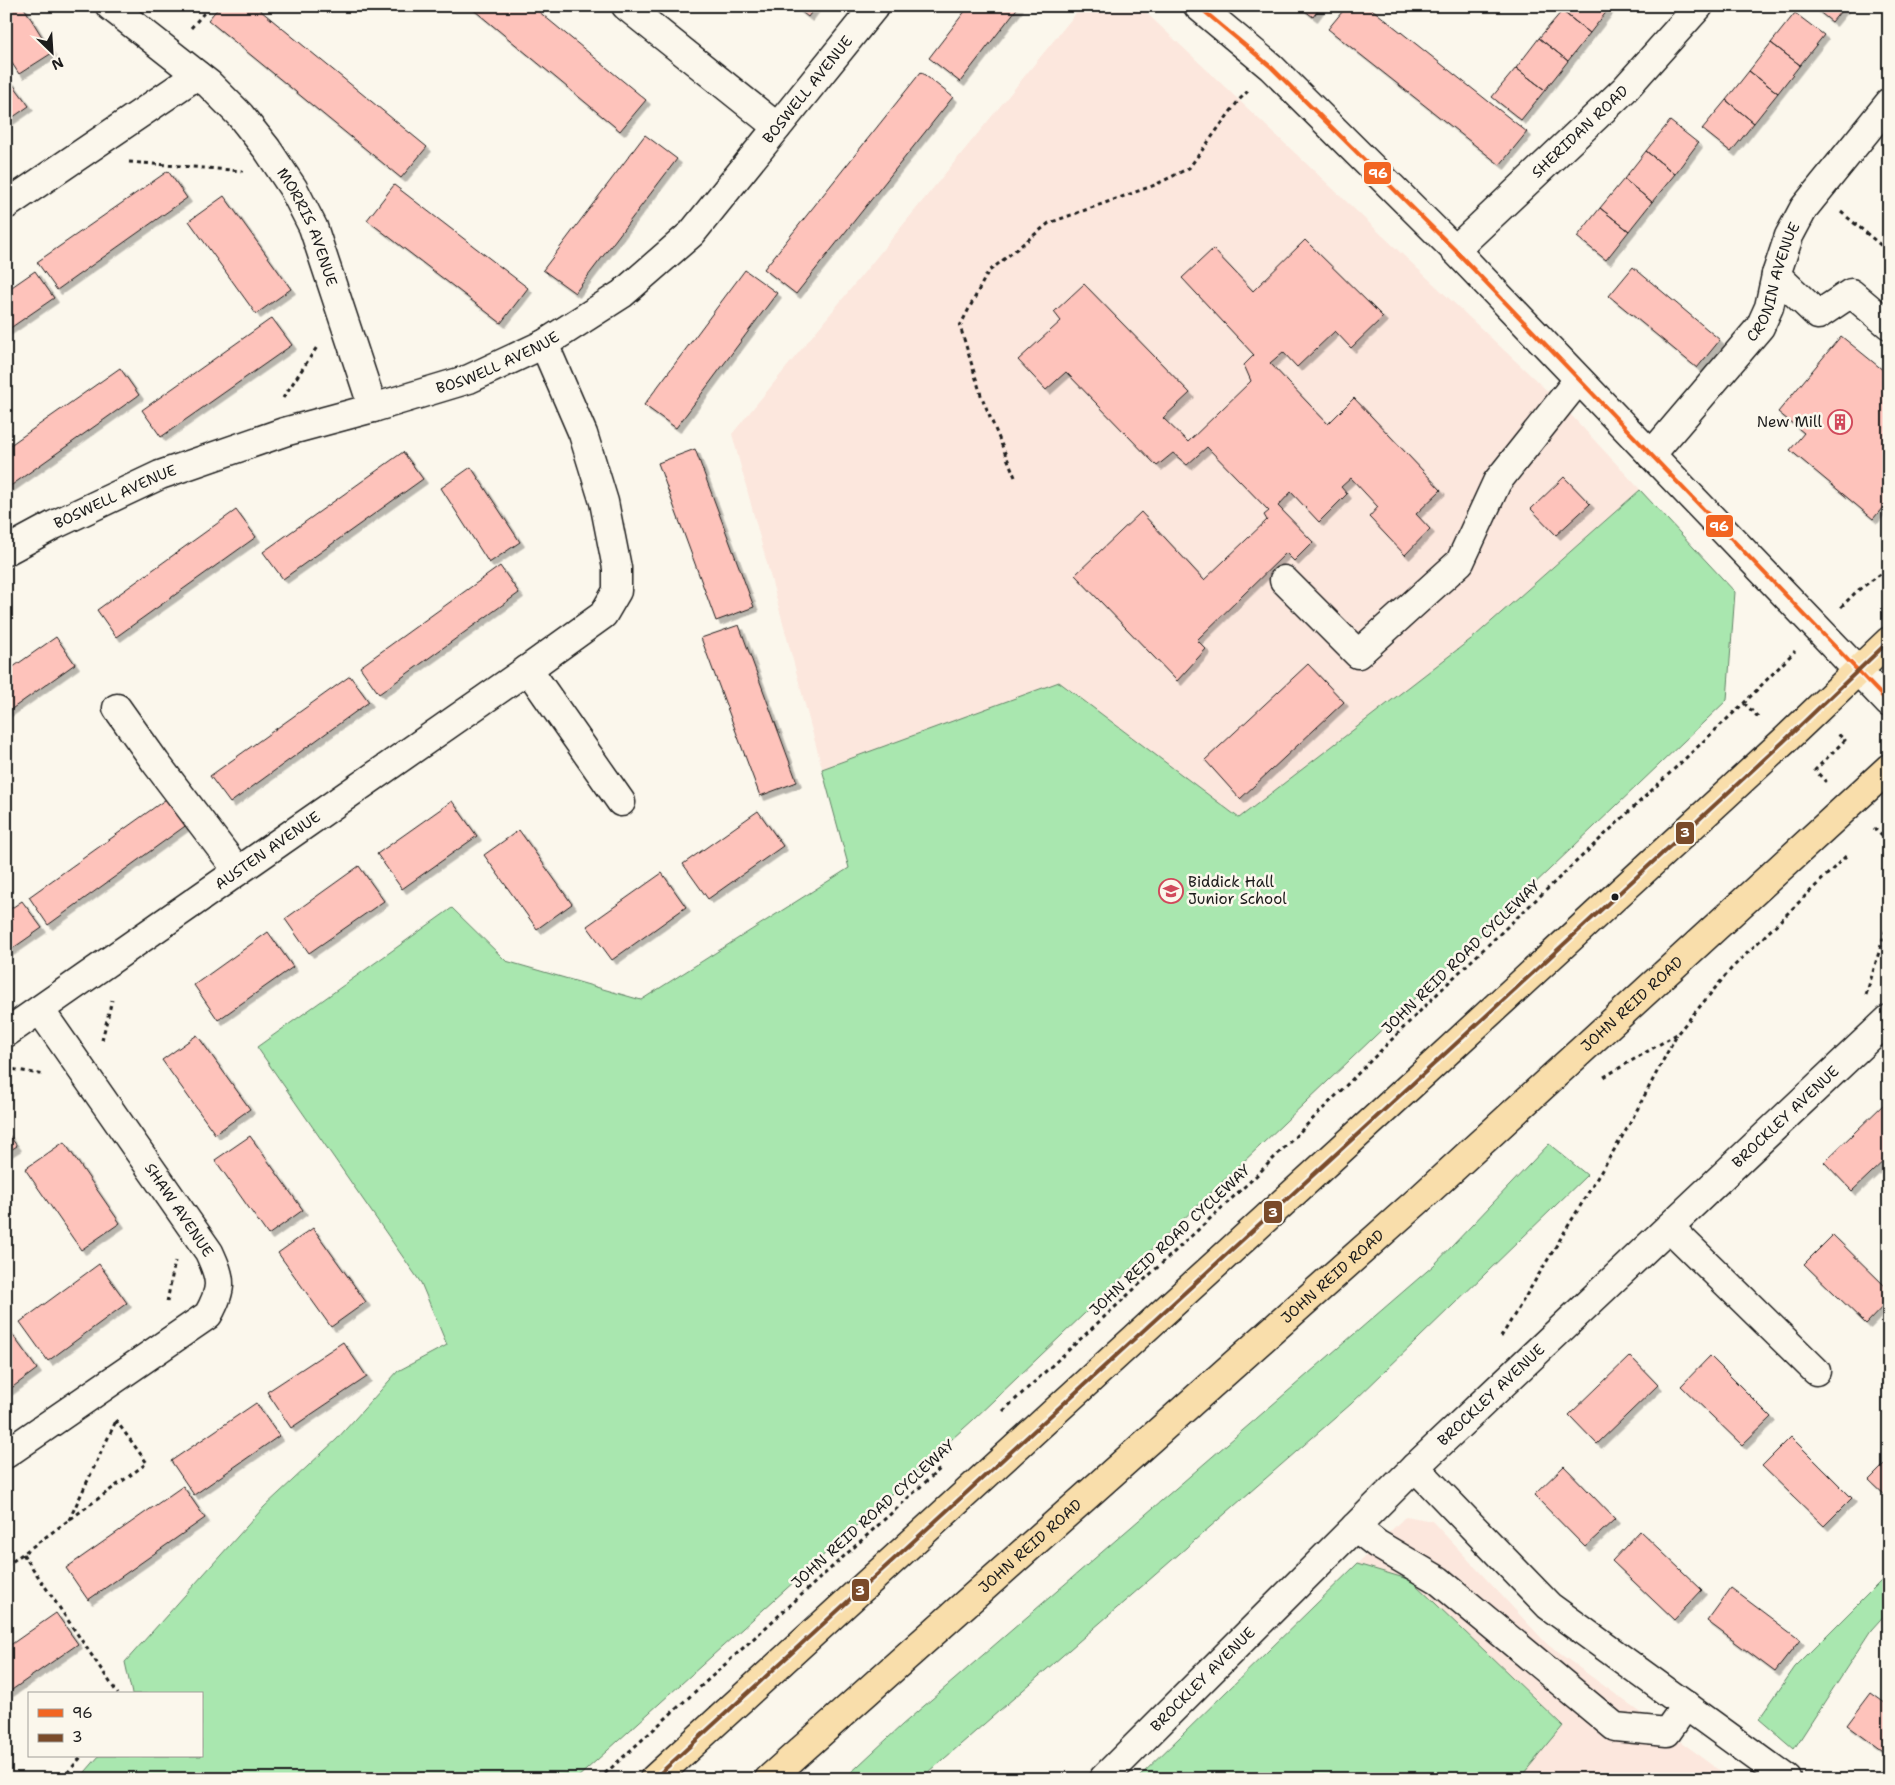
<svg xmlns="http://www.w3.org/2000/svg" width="1895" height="1785" font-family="'Shantell Sans',sans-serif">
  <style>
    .built { fill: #fce7dd }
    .green { fill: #a9e7af; stroke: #628266 }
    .building { fill: #fec3bb; stroke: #1c1c1c; filter: url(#shadow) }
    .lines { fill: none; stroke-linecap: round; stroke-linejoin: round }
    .minor-casing { stroke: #1c1c1c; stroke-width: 31 }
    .highway-casing { stroke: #1c1c1c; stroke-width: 31 }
    .path { stroke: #1c1c1c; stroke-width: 3; stroke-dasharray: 4 4; stroke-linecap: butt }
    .minor { stroke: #fbf7ec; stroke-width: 28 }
    .highway { stroke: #f9deab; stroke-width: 28 }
    .bus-1-casing { stroke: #fbf7ec; stroke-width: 8 }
    .bus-2-casing { stroke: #fbf7ec; stroke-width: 8 }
    .bus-1 { stroke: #f26522; stroke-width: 4 }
    .bus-2 { stroke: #7a4b2a; stroke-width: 4 }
    .bus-dot { fill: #1c1c1c; stroke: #fbf7ec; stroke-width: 2 }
    .labels { text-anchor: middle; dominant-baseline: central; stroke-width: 5; stroke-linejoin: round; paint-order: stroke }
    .street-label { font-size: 15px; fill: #1c1c1c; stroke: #fbf7ec }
    .poi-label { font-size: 15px; fill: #1c1c1c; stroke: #fbf7ec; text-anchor: end }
    .line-badge { stroke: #fbf7ec; stroke-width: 2 }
    .badge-label { font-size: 14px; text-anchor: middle; font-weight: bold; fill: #fff }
  </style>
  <defs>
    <filter id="shadow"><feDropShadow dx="4.5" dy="4.5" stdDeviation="0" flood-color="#0004"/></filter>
  </defs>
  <rect width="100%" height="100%" fill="#fbf7ec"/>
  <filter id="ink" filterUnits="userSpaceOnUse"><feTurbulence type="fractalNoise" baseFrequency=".02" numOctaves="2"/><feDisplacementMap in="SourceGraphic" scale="10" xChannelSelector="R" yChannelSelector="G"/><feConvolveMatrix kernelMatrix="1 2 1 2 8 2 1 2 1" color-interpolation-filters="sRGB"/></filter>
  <g filter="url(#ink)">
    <path class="built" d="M1082,6H1139L1559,402L1735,592L1727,700L973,1420L576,1779H79L99,1756H201V1694H132L125,1662L264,1507L337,1439L398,1371L447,1345L421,1283L257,1047L452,908L506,961L641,1000L849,868L732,434Z
      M1406,1516L1432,1521L1548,1645L1732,1779H1137Z"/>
    <path class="green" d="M1640,490L1735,592L1727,700L973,1420L576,1779H79L99,1756H201V1694H132L125,1662L264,1507L337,1439L398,1371L447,1345L421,1283L257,1047L452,908L506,961L641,1000L849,868L822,769L1059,682L1239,818L1475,636Z
      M1549,1144L1587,1175L1351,1404L921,1779H844L902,1725L1434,1265Z
      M1357,1564L1411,1580L1563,1726L1519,1779H1137Z
      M1889,1573V1610L1871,1630L1794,1749L1759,1719L1795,1667Z"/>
    <path class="building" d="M6,6H23L52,53L19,74L6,54Z
      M220,6H255L427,147L401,178L208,20Z
      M469,6H532L646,100L620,131Z
      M794,6H816L808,17Z
      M969,6H1019L960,82L929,58Z
      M1299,6H1321L1313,17Z
      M1347,6H1368L1527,132L1500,165L1328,29Z
      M1565,6H1611L1590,33L1562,11Z
      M1812,6H1845L1832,22Z
      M1562,11L1590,33L1568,61L1539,38Z
      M1795,13L1824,35L1800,65L1771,43Z
      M1539,38L1568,61L1545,90L1516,68Z
      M1771,43L1800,65L1778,93L1749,71Z
      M1516,68L1545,90L1521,120L1492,97Z
      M1749,71L1778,93L1754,123L1726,100Z
      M921,72L953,97L796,294L764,269Z
      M9,79L29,106L6,122V81Z
      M1726,100L1754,123L1731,152L1702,129Z
      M1670,121L1698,143L1675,174L1646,151Z
      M645,135L677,159L575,293L543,270Z
      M1646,151L1675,174L1652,202L1624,179Z
      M168,171L187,198L57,290L37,262Z
      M1624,179L1652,202L1629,231L1600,208Z
      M394,185L528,288L501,323L367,220Z
      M224,196L291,289L256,314L189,221Z
      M1600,208L1629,231L1606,260L1577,237Z
      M1305,240L1383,317L1351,348L1335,331L1297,367L1283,352L1270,363L1328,424L1354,398L1441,490L1416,514L1430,529L1405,555L1369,517L1378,507L1351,478L1341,487L1347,494L1319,522L1291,492L1278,506L1313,542L1294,561L1286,553L1197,640L1206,649L1177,681L1075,575L1141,512L1204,580L1267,520L1264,515L1269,511L1207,447L1187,465L1173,453L1157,466L1066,372L1046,390L1018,360L1061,321L1054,312L1084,284L1190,393L1163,418L1188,442L1251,381L1244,365L1254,355L1182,278L1213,249L1253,291Z
      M1633,267L1720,340L1697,368L1609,296Z
      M745,270L777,293L676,428L644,405Z
      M35,271L54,298L6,331V291Z
      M272,318L292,345L161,437L142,410Z
      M1841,336L1889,375V500L1873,519L1790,450L1804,433L1778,412Z
      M120,368L139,395L9,487L6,483V448Z
      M695,449L754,607L716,621L658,463Z
      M403,452L423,479L283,579L263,552Z
      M471,467L520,542L489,563L441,488Z
      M1564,477L1590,504L1556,535L1531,509Z
      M236,510L256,537L116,637L97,610Z
      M500,566L519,593L379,694L360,667Z
      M739,625L797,782L760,796L701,638Z
      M56,637L75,664L6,713V672Z
      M1308,664L1344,702L1240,799L1205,760Z
      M350,676L369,702L230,803L210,776Z
      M169,797L188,824L48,925L29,897Z
      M452,801L477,836L402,889L377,854Z
      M758,811L783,846L708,899L683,864Z
      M519,830L572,904L537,929L484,855Z
      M359,866L384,901L309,953L285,919Z
      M662,873L686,907L612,960L587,926Z
      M22,901L42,928L6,953V912Z
      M268,932L293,967L218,1020L194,985Z
      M197,1035L250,1109L215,1134L162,1060Z
      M1885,1103L1889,1107V1156L1852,1191L1824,1162Z
      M6,1131L17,1146L6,1153Z
      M250,1136L303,1210L268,1235L215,1160Z
      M64,1142L120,1223L81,1250L25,1169Z
      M313,1228L366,1302L331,1327L278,1253Z
      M1833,1235L1889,1290V1300L1866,1324L1804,1264Z
      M99,1264L127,1303L48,1361L20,1322Z
      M9,1330L37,1369L6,1392V1332Z
      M343,1342L367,1377L291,1428L267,1392Z
      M1630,1356L1658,1385L1597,1444L1569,1415Z
      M1710,1356L1771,1417L1742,1445L1681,1386Z
      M256,1403L279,1436L194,1495L171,1461Z
      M1791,1437L1852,1498L1824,1526L1762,1466Z
      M1889,1460V1499L1869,1480Z
      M1564,1466L1615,1519L1585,1547L1534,1495Z
      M183,1486L205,1518L88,1600L66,1568Z
      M1640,1531L1702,1590L1674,1620L1612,1561Z
      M1731,1588L1800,1640L1775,1672L1707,1621Z
      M56,1613L78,1644L6,1694V1648Z
      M1871,1693L1889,1706V1756L1847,1725Z"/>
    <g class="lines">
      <defs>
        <g id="minor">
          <path id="s1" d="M110,6L209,84L240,115L267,149L293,188L313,227L373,408"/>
          <path d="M626,6L777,127"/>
          <path d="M1198,6L1271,67L1455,250L1889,703"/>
          <path d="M6,205L197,75"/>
          <path id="s2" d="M1455,250L1624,90L1699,6"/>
          <path d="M1776,275L1818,315L1851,293L1889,325"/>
          <path id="s3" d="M1651,455L1760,327L1769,307L1776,275L1789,236L1804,208L1889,103"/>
          <path id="s4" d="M6,551L54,525L160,475L284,432L373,408L469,379L544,344L622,294L692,233L875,6"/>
          <path d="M1284,580L1358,654L1460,562L1497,482L1578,380"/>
          <path d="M528,669L621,802"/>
          <path d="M117,708L156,763L238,871"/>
          <path id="s5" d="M6,1033L528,669L603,615L617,591V568L604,502L583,434L544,344"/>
          <path d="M1669,1227L1816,1371"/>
          <path d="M6,1454L208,1315C223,1288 222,1280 209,1252L40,1010"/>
          <path d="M1415,1467L1549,1606L1787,1779"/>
          <path d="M1355,1527L1377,1544L1438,1580L1615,1727L1667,1732L1686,1705"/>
          <path id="s6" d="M1103,1779L1415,1467L1889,1019"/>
        </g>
        <g id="highway">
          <path d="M654,1779L1383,1111L1783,742L1889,641"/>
          <path id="s7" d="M769,1779L1422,1197L1889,768"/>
        </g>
      </defs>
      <use href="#minor" class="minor-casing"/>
      <use href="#highway" class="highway-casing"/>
      <path class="path" d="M191,28L210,6
        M129,162L243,171
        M1841,212L1889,252
        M283,398L317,347
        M1015,477L981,395L960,326L988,272L1049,223L1155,185L1189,168L1239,100L1248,91
        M1841,607L1857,591L1889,568
        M1744,703L1759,718
        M1827,780L1825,781L1815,770L1845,740L1838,734
        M1874,828L1889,843
        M1866,995L1889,919
        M102,1040L112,1000
        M6,1068L45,1075
        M1604,1077L1677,1034
        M167,1302L175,1261
        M1501,1337L1628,1127L1677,1034L1731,969L1846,856
        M1003,1411L1257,1175L1451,980L1744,703L1795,651
        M69,1520L116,1421
        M23,1554L118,1694
        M6,1566L147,1463L115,1419
        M62,1779L82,1756
        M599,1779L941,1468"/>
      <use href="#minor" class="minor"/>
      <use href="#highway" class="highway"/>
      <defs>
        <path id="bus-1" d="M1198,6L1271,67L1455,250L1889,703"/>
        <path id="bus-2" d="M654,1779L1383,1111L1783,742L1889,641"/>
      </defs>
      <use href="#bus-1" class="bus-1-casing"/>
      <use href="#bus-2" class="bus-2-casing"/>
      <use href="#bus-1" class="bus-1"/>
      <use href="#bus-2" class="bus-2"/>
    </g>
  </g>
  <defs>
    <symbol id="building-ring" viewBox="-11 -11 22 22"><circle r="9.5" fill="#fbf7ec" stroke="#d1495b" stroke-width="1.5"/><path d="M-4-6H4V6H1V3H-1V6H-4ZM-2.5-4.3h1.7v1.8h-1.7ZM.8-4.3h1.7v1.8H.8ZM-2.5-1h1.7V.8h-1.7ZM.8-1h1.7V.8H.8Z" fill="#d1495b"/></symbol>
    <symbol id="school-ring" viewBox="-11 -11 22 22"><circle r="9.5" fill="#fbf7ec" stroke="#d1495b" stroke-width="1.5"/><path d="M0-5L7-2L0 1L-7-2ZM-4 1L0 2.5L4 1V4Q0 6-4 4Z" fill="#d1495b"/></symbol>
  </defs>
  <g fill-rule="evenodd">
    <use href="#building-ring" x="1826" y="408" width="28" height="28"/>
    <use href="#school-ring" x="1157" y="877" width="28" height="28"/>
  </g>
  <circle class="bus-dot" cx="1615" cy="897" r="4.5"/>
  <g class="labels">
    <g class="street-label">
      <text stroke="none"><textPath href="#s4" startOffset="948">BOSWELL AVENUE</textPath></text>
      <text stroke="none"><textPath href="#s2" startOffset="172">SHERIDAN ROAD</textPath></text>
      <text stroke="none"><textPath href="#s1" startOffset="302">MORRIS AVENUE</textPath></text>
      <text stroke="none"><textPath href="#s3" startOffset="215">CRONIN AVENUE</textPath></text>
      <text stroke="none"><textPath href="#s4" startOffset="528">BOSWELL AVENUE</textPath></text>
      <text stroke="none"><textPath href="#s4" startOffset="122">BOSWELL AVENUE</textPath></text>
      <text stroke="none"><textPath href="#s5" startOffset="319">AUSTEN AVENUE</textPath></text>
      <text transform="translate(1461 957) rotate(-44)">JOHN REID ROAD CYCLEWAY</text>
      <text stroke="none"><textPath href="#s7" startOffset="1160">JOHN REID ROAD</textPath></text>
      <text stroke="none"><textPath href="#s6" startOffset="951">BROCKLEY AVENUE</textPath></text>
      <text transform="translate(179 1210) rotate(56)">SHAW AVENUE</text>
      <text transform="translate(1170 1240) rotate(-43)">JOHN REID ROAD CYCLEWAY</text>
      <text stroke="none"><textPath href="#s7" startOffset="755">JOHN REID ROAD</textPath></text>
      <text stroke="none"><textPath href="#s6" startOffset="546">BROCKLEY AVENUE</textPath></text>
      <text transform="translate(873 1514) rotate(-42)">JOHN REID ROAD CYCLEWAY</text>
      <text stroke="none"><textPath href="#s7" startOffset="350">JOHN REID ROAD</textPath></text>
      <text stroke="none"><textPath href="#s6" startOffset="141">BROCKLEY AVENUE</textPath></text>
    </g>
    <g class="poi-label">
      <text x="1822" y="422">New Mill</text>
      <text x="1188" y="882" text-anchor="start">Biddick Hall<tspan x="1188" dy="17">Junior School</tspan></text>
    </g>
  </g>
  <g class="line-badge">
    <rect x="1363" y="161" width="29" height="24" rx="5" fill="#f26522"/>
    <rect x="1705" y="514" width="29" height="24" rx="5" fill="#f26522"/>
    <rect x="1675" y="821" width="20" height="24" rx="5" fill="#7a4b2a"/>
    <rect x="1263" y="1200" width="20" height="24" rx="5" fill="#7a4b2a"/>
    <rect x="851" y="1578" width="19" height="24" rx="5" fill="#7a4b2a"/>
  </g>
  <g class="badge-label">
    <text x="1378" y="178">96</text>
    <text x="1719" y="531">96</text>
    <text x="1685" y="837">3</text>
    <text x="1273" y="1217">3</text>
    <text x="860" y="1595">3</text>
  </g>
  <rect width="1895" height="1785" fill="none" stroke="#fbf7ec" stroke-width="25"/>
  <rect x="12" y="12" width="1870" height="1760" fill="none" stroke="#1c1c1c" stroke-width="2" filter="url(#ink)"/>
  <rect x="28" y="1692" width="175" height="65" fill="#fbf7ec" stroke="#a29f99"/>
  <rect x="38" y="1709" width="25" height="8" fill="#f26522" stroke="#a29f99"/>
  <text x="72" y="1718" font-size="15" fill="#1c1c1c">96</text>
  <rect x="38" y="1734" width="25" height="8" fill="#7a4b2a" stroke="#a29f99"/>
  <text x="72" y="1742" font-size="15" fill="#1c1c1c">3</text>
  <g transform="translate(52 52) rotate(155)" stroke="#fbf7ec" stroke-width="4" paint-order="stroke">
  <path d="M0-4L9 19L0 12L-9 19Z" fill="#1c1c1c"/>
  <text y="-8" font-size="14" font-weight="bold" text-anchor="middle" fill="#1c1c1c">N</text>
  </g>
</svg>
